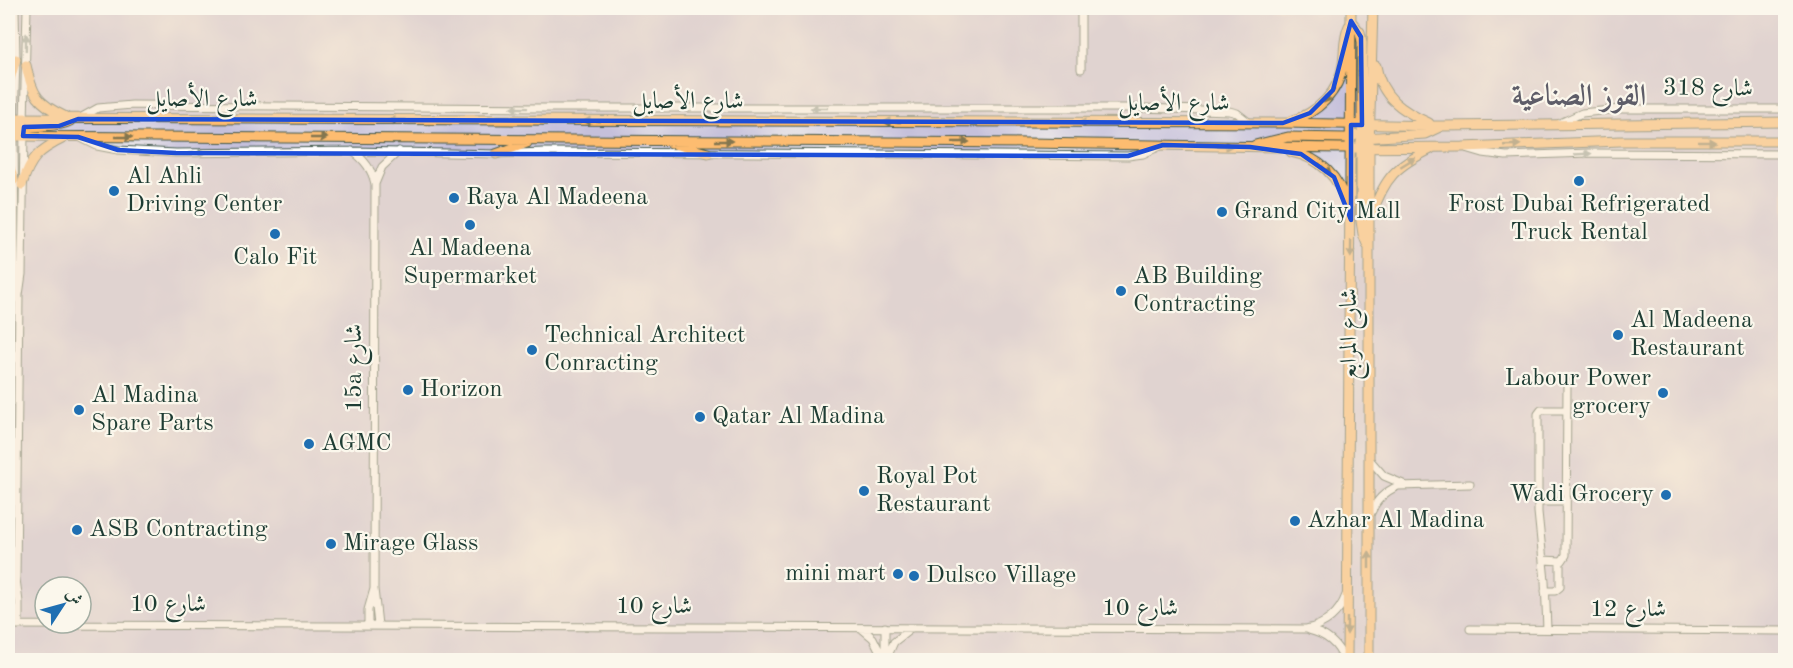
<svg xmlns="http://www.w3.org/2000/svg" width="1793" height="668" font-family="'Old Standard TT',Amiri,serif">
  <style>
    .industrial { fill: #c5c0db; fill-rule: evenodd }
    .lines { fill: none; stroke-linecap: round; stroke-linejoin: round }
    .minor-casing { stroke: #3f564a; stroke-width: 9 }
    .major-casing { stroke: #3f564a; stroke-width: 11 }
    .minor { stroke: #fff; stroke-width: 7 }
    .major { stroke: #fdbc6f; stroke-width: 9 }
    .oneway { fill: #8f9e9a }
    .oneway2 { fill: #83764f }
    .marked { fill: none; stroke: #1d4ed8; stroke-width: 4.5; stroke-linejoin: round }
    .poi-dot { fill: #1f6fb2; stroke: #fbf7ec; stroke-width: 2 }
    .labels { text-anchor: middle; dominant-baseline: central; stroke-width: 4.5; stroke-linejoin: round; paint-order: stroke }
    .street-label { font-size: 24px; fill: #1f3d34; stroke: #fbf7ec }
    .poi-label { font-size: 24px; fill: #1f3d34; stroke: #fbf7ec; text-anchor: start }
    .district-label { font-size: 30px; font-weight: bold; fill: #5e5d68; stroke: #fbf7ec }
  </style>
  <rect width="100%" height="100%" fill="#fbf7ec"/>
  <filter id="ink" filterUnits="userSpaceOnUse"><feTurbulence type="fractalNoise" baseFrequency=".0167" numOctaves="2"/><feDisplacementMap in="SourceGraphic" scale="12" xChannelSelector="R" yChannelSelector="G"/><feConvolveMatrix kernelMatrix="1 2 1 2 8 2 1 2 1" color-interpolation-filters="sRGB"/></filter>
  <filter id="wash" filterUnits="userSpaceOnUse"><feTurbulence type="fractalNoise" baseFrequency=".008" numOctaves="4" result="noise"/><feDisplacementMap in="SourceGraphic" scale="24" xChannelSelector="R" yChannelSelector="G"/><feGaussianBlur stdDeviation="1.35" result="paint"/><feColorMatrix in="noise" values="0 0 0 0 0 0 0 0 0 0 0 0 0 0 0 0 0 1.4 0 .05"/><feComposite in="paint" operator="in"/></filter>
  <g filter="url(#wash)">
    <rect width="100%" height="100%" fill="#f5e2c7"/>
    <path class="industrial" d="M8,8H1785V660H8ZM45,587H81V623H45Z"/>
  </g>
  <g filter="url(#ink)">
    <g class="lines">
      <defs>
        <path id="minor" d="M1081,69V8
          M80,118L98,108L132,105L544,108H1142L1229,111L1237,113L1250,123
          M14,122L16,59L15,8
          M24,122L27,8
          M1560,123L1582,113L1619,109H1786
          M14,133L15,265L18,293
          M81,138L97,146L118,150L176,153L352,151L496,154L543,152L754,153L1128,156L1143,154L1163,145
          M1466,148L1483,153L1506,156L1589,153L1786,154
          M352,151C364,159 372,169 375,184L374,589L378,625
          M375,184L382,167L399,151
          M1370,460L1384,476L1403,484
          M1538,502H1566
          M1371,513C1376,500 1384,492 1398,486L1470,484
          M1543,560L1562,561L1566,555L1567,383
          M1545,591H1555L1560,587V561
          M8,625L1306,629C1326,625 1339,614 1346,595
          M9,625L10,606L15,581
          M19,625V602L16,579L19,295L22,274L24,133
          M368,625V610L374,589
          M861,628L873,638L884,660
          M1470,629L1786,631
          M1547,629L1545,581L1538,512V414L1541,410H1567
          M1309,630C1326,634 1338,644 1344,660
          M885,658V627
          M886,660L894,642L912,628"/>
        <path id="major" d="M1351,21L1360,32L1362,42V128L1367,144
          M26,65C32,95 38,104 66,117
          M1376,66C1381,97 1402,111 1429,123
          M8,86L16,59
          M8,118L1283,123L1442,126L1786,122
          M1291,121C1317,113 1339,93 1343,64C1345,51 1343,39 1349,26
          M8,127L17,126L23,121
          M8,136L1029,143L1340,148L1463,147L1621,141H1786
          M14,136C23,121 54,130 70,121
          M1364,138L1425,134L1442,126
          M1361,142V221L1363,234L1367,244
          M670,143L708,153
          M1255,145L1288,137L1346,138L1357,135
          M1291,152C1322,158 1340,179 1348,208
          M496,154L527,143
          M8,162L14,180
          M22,185C30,158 39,150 64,138
          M1372,214C1385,177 1396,166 1431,149
          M1347,660L1351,8
          M1369,660V148L1373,8"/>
      </defs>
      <use href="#minor" class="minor-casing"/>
      <use href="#major" class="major-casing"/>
      <use href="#minor" class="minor"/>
      <use href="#major" class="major"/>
    </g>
    <defs><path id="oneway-solid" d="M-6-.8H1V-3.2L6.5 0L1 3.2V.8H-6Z" transform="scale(1.5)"/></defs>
    <g class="oneway">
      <use href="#oneway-solid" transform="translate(26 42) rotate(-89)"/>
      <use href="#oneway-solid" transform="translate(519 108) rotate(-179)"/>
      <use href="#oneway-solid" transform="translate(819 108) rotate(180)"/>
      <use href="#oneway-solid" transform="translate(197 153) rotate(-1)"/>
      <use href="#oneway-solid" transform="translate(1583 154) rotate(-3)"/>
    </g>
    <g class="oneway2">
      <use href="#oneway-solid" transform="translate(1329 96) rotate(128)"/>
      <use href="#oneway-solid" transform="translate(397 120) rotate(-180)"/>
      <use href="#oneway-solid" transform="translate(592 121) rotate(180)"/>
      <use href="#oneway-solid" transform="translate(892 122) rotate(-180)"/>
      <use href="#oneway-solid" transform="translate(1087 123) rotate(-179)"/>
      <use href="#oneway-solid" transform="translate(124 137)"/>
      <use href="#oneway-solid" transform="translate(319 138)"/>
      <use href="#oneway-solid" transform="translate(724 141)"/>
      <use href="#oneway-solid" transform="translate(961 142)"/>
      <use href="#oneway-solid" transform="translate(1707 142)"/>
      <use href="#oneway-solid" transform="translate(1512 145) rotate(-2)"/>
      <use href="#oneway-solid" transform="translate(1224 146) rotate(1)"/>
      <use href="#oneway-solid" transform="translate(1408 162) rotate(-32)"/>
      <use href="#oneway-solid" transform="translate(1325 169) rotate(41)"/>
      <use href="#oneway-solid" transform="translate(1351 249) rotate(91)"/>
      <use href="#oneway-solid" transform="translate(1369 560) rotate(-90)"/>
      <use href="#oneway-solid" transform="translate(1347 626) rotate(90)"/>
    </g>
  </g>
  <path d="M0 0H1793V668H0ZM1351,21L1361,37L1362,125H1351V220L1334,177L1301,154L1250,147L1163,145L1128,156L176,153L118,150L78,137L23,136L24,127L59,126L78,119L1283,123L1310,113L1333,90Z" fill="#f5e2c7" fill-opacity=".55" fill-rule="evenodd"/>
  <path class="marked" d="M1351,21L1361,37L1362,125H1351V220L1334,177L1301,154L1250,147L1163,145L1128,156L176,153L118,150L78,137L23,136L24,127L59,126L78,119L1283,123L1310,113L1333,90Z"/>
  <g class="poi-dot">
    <circle cx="1579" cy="181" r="6"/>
    <circle cx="114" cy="191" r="6"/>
    <circle cx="454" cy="198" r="6"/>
    <circle cx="1222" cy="212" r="6"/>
    <circle cx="470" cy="225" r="6"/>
    <circle cx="275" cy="234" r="6"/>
    <circle cx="1121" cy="291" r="6"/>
    <circle cx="1618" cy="335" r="6"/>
    <circle cx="532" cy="350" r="6"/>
    <circle cx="408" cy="390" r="6"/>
    <circle cx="1663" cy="393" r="6"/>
    <circle cx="79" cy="410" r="6"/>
    <circle cx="700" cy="417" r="6"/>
    <circle cx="309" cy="444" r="6"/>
    <circle cx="864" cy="491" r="6"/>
    <circle cx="1666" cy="495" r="6"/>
    <circle cx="1295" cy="521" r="6"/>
    <circle cx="77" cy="530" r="6"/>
    <circle cx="331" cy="544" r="6"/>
    <circle cx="898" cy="574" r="6"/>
    <circle cx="914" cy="576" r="6"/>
  </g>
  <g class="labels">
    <g class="street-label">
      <text transform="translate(1708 89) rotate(1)">شارع 318</text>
      <text x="202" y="100">شارع الأصايل</text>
      <text x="688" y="102">شارع الأصايل</text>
      <text x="1174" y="104">شارع الأصايل</text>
      <text transform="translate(1350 334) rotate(-90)">شارع المرابع</text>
      <text transform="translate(355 368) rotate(-90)">15a شارع</text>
      <text x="168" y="605">شارع 10</text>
      <text x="654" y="607">شارع 10</text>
      <text x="1140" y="609">شارع 10</text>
      <text x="1628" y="610">شارع 12</text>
    </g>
    <g class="poi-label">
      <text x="126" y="177">Al Ahli<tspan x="126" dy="28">Driving Center</tspan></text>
      <text x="466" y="198">Raya Al Madeena</text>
      <text x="1579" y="205" text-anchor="middle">Frost Dubai Refrigerated<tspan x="1579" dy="28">Truck Rental</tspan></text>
      <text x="1234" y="212">Grand City Mall</text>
      <text x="470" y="249" text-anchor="middle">Al Madeena<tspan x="470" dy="28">Supermarket</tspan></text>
      <text x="275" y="258" text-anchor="middle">Calo Fit</text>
      <text x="1133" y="277">AB Building<tspan x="1133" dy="28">Contracting</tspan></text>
      <text x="1630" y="321">Al Madeena<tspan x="1630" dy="28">Restaurant</tspan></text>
      <text x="544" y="336">Technical Architect<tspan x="544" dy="28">Conracting</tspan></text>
      <text x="1651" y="379" text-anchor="end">Labour Power<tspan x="1651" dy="28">grocery</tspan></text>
      <text x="420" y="390">Horizon</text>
      <text x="91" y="396">Al Madina<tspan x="91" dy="28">Spare Parts</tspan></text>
      <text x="712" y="417">Qatar Al Madina</text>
      <text x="321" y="444">AGMC</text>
      <text x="876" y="477">Royal Pot<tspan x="876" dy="28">Restaurant</tspan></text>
      <text x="1654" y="495" text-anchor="end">Wadi Grocery</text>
      <text x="1307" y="521">Azhar Al Madina</text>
      <text x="89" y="530">ASB Contracting</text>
      <text x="343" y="544">Mirage Glass</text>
      <text x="886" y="574" text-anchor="end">mini mart</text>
      <text x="926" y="576">Dulsco Village</text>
    </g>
    <g class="district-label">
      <text x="1579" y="97">القوز الصناعية</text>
    </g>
  </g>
  <rect width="1793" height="668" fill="none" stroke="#fbf7ec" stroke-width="30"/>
  <g transform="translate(63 605) rotate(54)"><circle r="28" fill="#fbf7ec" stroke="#a3ada2" stroke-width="1.5"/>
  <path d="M0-4.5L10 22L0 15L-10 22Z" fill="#1f6fb2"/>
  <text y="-9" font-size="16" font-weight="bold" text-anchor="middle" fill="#1f3d34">ش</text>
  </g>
</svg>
